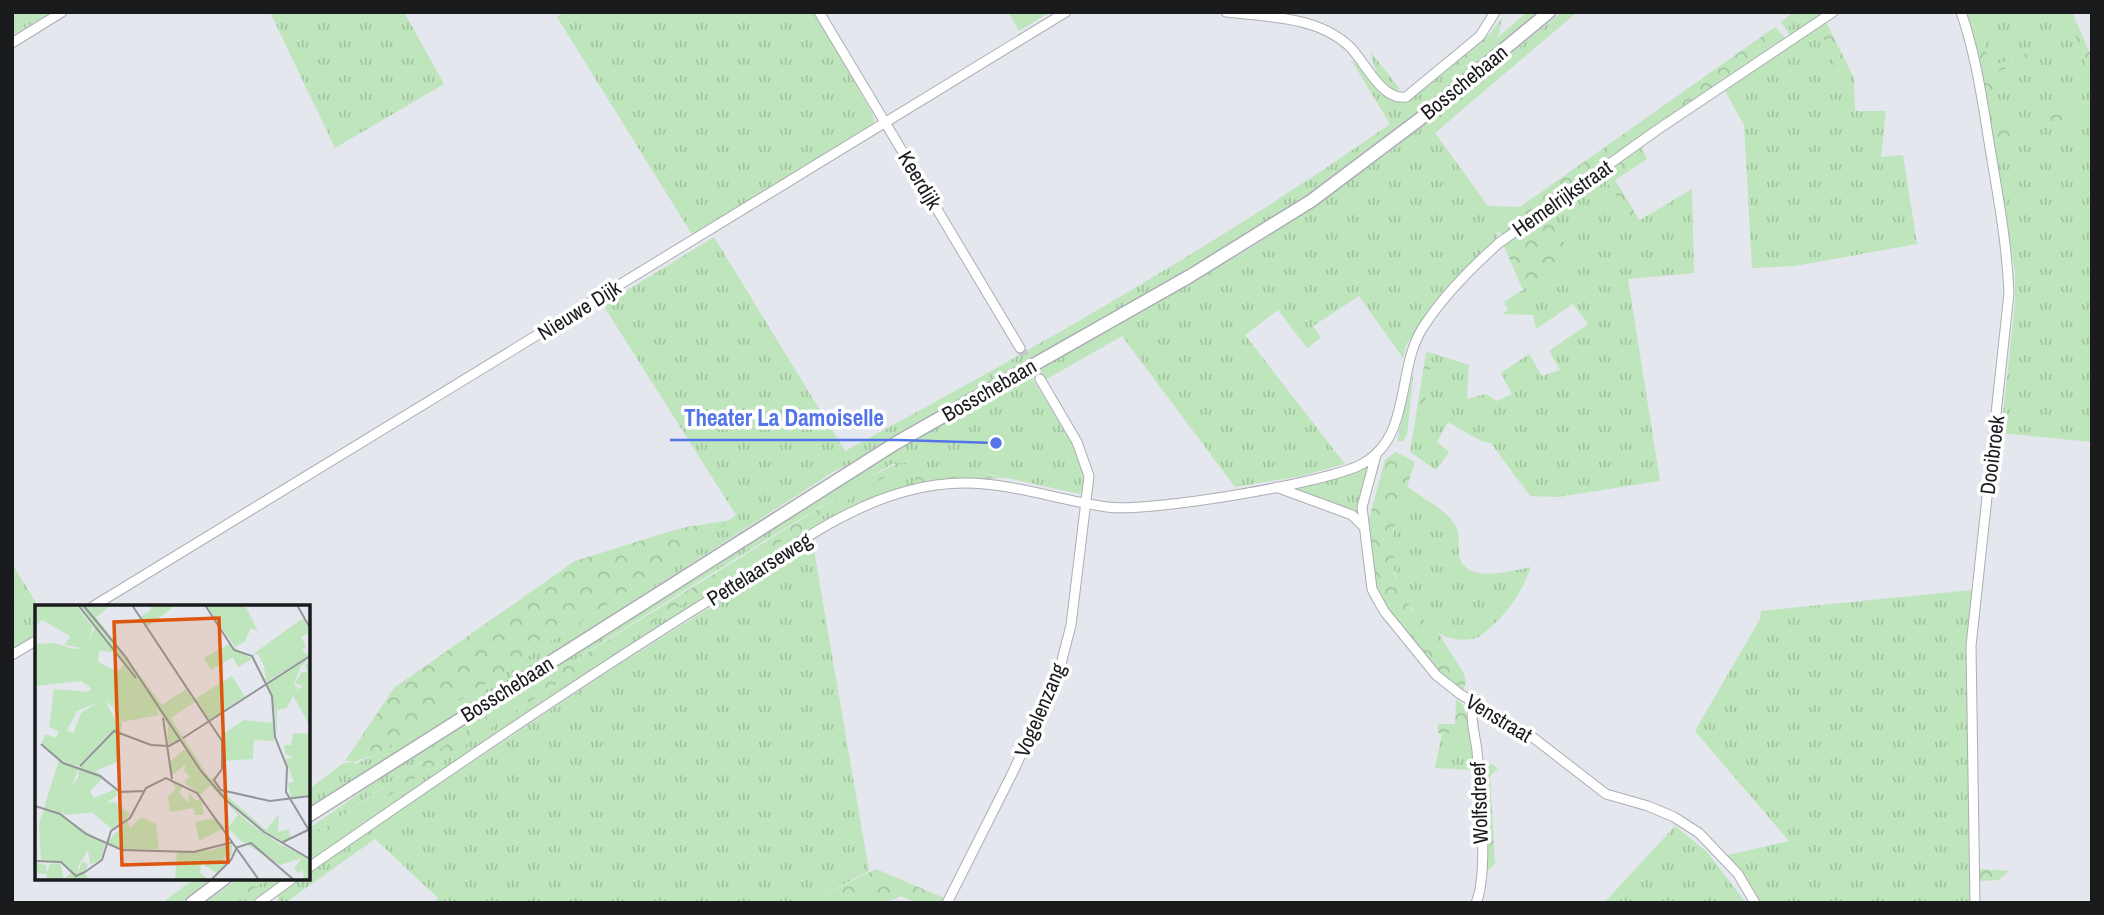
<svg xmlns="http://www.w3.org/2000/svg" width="2104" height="915" font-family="'Archivo Narrow',sans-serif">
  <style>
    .grass { fill: url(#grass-tufts) }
    .forest { fill: url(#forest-crowns) }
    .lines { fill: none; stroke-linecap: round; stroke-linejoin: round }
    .minor-tunnel { stroke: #c6c8ce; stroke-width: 9; stroke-dasharray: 9 4.5; stroke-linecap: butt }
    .minor-casing { stroke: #abaeb3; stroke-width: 11 }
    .secondary-casing { stroke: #abaeb3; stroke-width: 15 }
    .minor { stroke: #fff; stroke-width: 9 }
    .secondary { stroke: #fff; stroke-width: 12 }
    .labels { text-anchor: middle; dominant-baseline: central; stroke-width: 7; stroke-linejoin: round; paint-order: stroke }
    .street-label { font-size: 21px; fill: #1a1b1d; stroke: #fff }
    .inset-road { fill: none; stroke: #93959a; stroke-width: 2 }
    .view { fill: #de560d; fill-opacity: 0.15; stroke: #de560d; stroke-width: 3.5 }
    .inset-edge { fill: none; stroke: #1a1b1d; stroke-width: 3.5 }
    .leader { fill: none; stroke: #5474e9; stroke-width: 2.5 }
    .callout-dot { fill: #5474e9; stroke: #fff; stroke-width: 2.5 }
    .callout-label { font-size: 23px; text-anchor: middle; font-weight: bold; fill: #5474e9; stroke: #fff; stroke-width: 7; stroke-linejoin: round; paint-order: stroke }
  </style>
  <defs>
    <pattern id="grass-tufts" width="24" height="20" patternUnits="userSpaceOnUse" patternTransform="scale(1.75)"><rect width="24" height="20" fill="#bee5bb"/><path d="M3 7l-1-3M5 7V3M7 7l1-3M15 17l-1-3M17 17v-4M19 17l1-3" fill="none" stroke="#a3c4a0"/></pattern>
    <pattern id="forest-crowns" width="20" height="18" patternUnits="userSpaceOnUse" patternTransform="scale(1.75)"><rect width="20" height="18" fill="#bee5bb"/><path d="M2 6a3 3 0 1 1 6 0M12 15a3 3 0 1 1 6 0" fill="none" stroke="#a3c4a0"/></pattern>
  </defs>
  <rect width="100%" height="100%" fill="#e4e7ed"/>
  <path class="grass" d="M12,12H51L12,36Z
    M270,12H404L444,84L335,148Z
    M564,12H814L874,116V124L693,236L557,17Z
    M1008,12H1050L1019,31Z
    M1527,12H1547L1372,153L1252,234L882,448L833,472L308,810V790L342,764L355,761V764L377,754L685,554L736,515L603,305L714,237L845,451C1032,350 1216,246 1390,124L1350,58L1392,101L1407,100L1457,60L1464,67Z
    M1562,12H1577L1435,133L1488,206L1520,207L1523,217L1496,233L1499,235L1407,343L1403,358L1359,296L1313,326L1321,338L1307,348L1278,310L1245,335L1345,464L1301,476L1235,487L1122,336L1045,380L1039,371L1031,376L1073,445L1080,461L1085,488L1080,494L989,474L914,475L916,486L878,499L561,691L308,863V850L571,674L906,463L892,464C693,582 497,707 308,839V829L419,752L805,507L1015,379L1176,292L1259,243L1391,151Z
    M1807,12H1830L1792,38L1786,29Z
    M1965,12H2065L2092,77V102L2001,129L1991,74L2041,54L2040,49L1990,67L1981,31L1972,32Z
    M1818,28L1842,77L1851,72L1854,78L1855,111H1886L1881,157L1903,155L1917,244L1795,266L1752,268L1744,125L1725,91Z
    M1370,51L1400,89L1394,94L1377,75Z
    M2092,111V442L2001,433L2015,303V273L1994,141Z
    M1603,175L1633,224L1692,189L1694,273L1628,279L1660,481L1558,497L1530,496L1491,443L1481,441L1448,422L1437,442L1449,452L1436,470L1410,452L1416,415L1424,413L1432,353L1469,365L1467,399L1486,394L1497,401L1512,394L1501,373L1529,354L1542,376L1560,370L1549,351L1588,324L1573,304L1536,329L1533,315L1502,314L1508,310L1504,302L1573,257L1546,214Z
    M1414,369L1407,435L1403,441H1397Z
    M1369,464L1359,518L1290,490L1291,487L1326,481Z
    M1406,486C1420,497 1444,508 1454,523C1461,533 1458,544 1459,555C1464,585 1511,571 1531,567C1520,597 1504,618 1479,637C1458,644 1439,637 1424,622C1383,581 1387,537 1406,486Z
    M814,550L869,871L808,903H435L438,898L375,839L285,903H278V895L301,878H308V873L334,854L615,667L771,569Z
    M12,564L39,607L37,641L12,655Z
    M1972,590L1966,647L1971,903H1759L1738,868L1724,856L1789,841L1695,731L1760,619L1761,611Z
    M1442,733L1472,735L1474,770L1435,768Z
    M1675,826L1707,852L1746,903H1604Z
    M195,878H221L186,903H162Z
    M239,878H253L220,903H205Z
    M268,878H286L254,903H235Z"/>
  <path class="forest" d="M1793,12H1807L1786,29L1781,22Z
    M2065,12H2072L2092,58V77Z
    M1502,18L1498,38L1464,67L1457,60L1489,35Z
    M1826,22L1851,72L1842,77L1818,28Z
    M1775,27L1788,41L1503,235L1493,228L1509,227L1522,217L1520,207Z
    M1981,30L1990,67L2039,49L2041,54L1992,74L2001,129L2092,102V111L1994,141L1972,32Z
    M1642,148L1647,159L1615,180L1640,221L1633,224L1603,175Z
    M1546,214L1573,257L1523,290L1503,244Z
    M1426,352L1432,353L1424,414L1416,415Z
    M1396,452L1415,462L1393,530L1394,575L1412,610L1439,634L1463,672L1466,681L1462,695L1446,682L1395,621L1376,594L1368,523L1385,460Z
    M898,463H907L571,674L308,850V839L510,701L863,481Z
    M972,472L1007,478L954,480L916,486L914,475Z
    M731,520L685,554L377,754L356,761H345L394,688L575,561L681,528Z
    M1456,699L1463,705L1472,735L1438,733V724H1455Z
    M1491,764L1498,768L1490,776L1495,864L1487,871L1482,773Z
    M876,869L949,900L948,903H918L901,896L886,903H808Z
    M1980,869L2009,871L1999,880L1980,881Z
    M253,878H268L235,903H220Z"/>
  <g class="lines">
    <path class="minor-tunnel" d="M1020,348L1040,379"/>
    <defs>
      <path id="minor" d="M819,12L1020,348
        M1226,12C1267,17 1317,16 1349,46C1365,61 1381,101 1406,97L1480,36L1495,12
        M1961,12C1977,58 1983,106 1991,154C1999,201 2007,246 2009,293L1971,646L1975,903
        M12,43L62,12
        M1376,455L1362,507L1372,589L1384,611L1436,675L1460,694L1535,739L1606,794L1648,806L1674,817L1699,833L1738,874L1755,903
        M1276,487L1352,515L1363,526
        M92,607L1066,12
        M12,655L37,640
        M1473,703C1470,720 1475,734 1477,751C1480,785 1489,874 1476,903
        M308,868C445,773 582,679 724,591C781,555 841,508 907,491C984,470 1034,496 1107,507C1146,513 1328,483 1362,464C1412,437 1396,371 1422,329C1442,297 1471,268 1499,243L1657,130L1833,12
        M259,903L293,878
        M947,903L1014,770L1061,664L1071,625L1089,476L1077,442L1040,379"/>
      <path id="secondary" d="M308,816L896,443L1190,276L1311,201L1420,119L1549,12
        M192,903L225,878"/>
    </defs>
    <use href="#minor" class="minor-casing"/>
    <use href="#secondary" class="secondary-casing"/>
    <use href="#minor" class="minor"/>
    <use href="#secondary" class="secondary"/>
  </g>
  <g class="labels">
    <g class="street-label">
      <text transform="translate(1464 82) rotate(-39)">Bosschebaan</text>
      <text transform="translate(920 180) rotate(59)">Keerdijk</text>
      <text transform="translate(1562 198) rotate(-35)">Hemelrijkstraat</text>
      <text transform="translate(579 310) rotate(-32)">Nieuwe Dijk</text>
      <text transform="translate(989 390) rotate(-30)">Bosschebaan</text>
      <text transform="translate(1992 455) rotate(-83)">Dooibroek</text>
      <text transform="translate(759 569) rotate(-32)">Pettelaarseweg</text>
      <text transform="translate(507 689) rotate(-32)">Bosschebaan</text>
      <text transform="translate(1040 710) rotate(-67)">Vogelenzang</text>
      <text transform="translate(1499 718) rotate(31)">Venstraat</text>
      <text transform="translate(1479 803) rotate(-92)">Wolfsdreef</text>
    </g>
  </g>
  <g transform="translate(35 605)">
    <rect width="275" height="275" fill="#e4e7ed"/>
    <path d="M0,0H40L58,22L51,42L60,22L77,42L43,0H76L61,12L127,100L151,84L160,97L136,113L175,174L183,170L178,175L183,183L239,232L231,225L244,209L243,227L254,224L255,233L246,238L207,210L172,172L150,141L165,165L190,195L214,218L246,240L275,253V275H269L268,265L263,268L259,263L267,253L245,260L206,236L193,223L203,210L175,180L165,190L149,177L155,172L149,166L151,159L136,171L133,158L150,144L145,134L132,140L133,121L121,102L124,110L87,117L76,97L46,76L0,81V39L19,38L39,44L47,43L30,40L35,31L7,15L0,21ZM64,46L81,47L89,60L82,67L63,57ZM115,0H141L112,22L105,12L116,5ZM171,0H210L223,26L216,23L210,36L200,42ZM268,13L275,27L266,32L271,41L267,45L274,51L231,77L229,61L223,49L217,50ZM194,39L217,54L203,62L198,52L176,65L169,53ZM275,55V121L257,89L268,81L260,78L267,67H273L270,61ZM246,69L256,87L249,100L239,102L232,79ZM197,71L210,92L174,115L160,94ZM69,94L84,121L81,128H75L43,161L27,157L46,108ZM209,115L239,118V136L219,135L218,154L189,156L185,131ZM258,128L275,129V191L256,194L253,178L259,177L250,154L259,152L250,149L249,140H256ZM24,155L44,162L26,210L70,239L65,256L55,259L53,245L43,261V267L47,256L53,259L50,269L55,275H13L11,269L0,268V258L11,260L12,267L15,259L25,258L29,274L36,268L27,257H6L4,219ZM138,178L149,180L144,188L153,198L154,188L161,196L166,193L169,210H160L158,203L135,207L133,192L141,183ZM80,184L82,190L72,198L80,197L96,210L77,224L58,208L63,200L59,193ZM107,212L121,219L124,244L87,245L71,238L92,216L95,223ZM181,213L197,229L189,223L164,236L160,217ZM197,238V250L188,253L190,260L182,268L166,258L165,268L175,275H140L142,246L177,245Z" fill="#bee5bb" fill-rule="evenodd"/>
    <path d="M275,52L265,63L259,79L263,83L251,103L242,105V129L239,102L249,100L256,87L246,69ZM58,81L76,97L87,118L82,157L61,166L69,172L55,186L63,201L61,207L28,210L30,189L43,173L44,162L84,121L78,102L69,95L42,106L32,125L38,128L27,157L7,138L10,129L21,133L24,126L14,122L19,84L53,87Z" fill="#bee5bb"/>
    <path class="inset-road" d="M43,0L101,73M48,0L90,51L166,166L191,195L229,227L275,254M97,0L187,136V164L179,175L186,185L235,196L275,191M170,0L199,45L217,51L237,91L240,132L252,162L251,187L275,227M262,0L275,23M128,113L137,174M148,133L275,51M6,139L28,158L65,171L85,187L109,186M45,161L79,126L116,140L134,141L145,135M0,201L25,209L51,229L87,245L159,247L198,237M248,237L273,225M200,243L216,238L259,275M0,256L26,257L41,271L50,267L67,255L76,226L95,213L111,183L131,173L162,188L224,275M176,275L196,255L201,244"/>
    <path class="view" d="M184,13L193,257L87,260L79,17Z"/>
    <rect width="275" height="275" class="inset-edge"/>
  </g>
  <path class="leader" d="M996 443L898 440H670"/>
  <circle class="callout-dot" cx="996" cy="443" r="7"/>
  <g class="callout-label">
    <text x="784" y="426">Theater La Damoiselle</text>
  </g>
  <rect width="2104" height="915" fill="none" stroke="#1a1b1d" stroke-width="28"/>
</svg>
